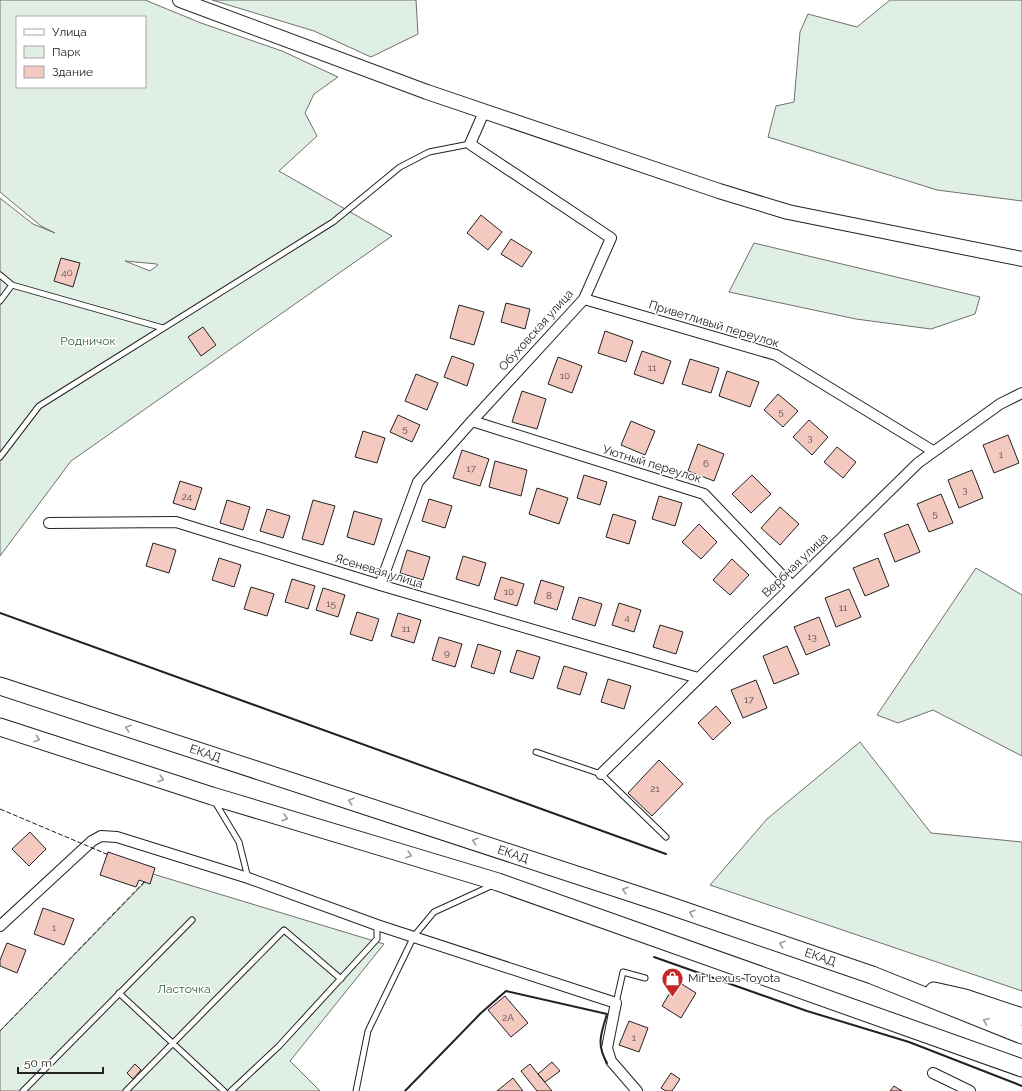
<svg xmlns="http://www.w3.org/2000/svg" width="1022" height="1091" font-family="Raleway,sans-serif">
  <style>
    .green { fill: #e0efe3; stroke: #6f6f6f; fill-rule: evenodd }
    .building { fill: #f3c9c0; stroke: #222 }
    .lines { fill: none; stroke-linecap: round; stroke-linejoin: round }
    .service-casing { stroke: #222; stroke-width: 7 }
    .minor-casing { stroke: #222; stroke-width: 12 }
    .secondary-casing { stroke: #222; stroke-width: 16 }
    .trunk-casing { stroke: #222; stroke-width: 19 }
    .service { stroke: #fff; stroke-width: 5 }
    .minor { stroke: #fff; stroke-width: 10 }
    .secondary { stroke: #fff; stroke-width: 14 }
    .trunk { stroke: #fff; stroke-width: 17 }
    .fence { stroke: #222; stroke-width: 1; stroke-dasharray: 5 2; stroke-linecap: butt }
    .wall { stroke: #222; stroke-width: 2 }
    .oneway { stroke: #9c9c9c }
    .labels { text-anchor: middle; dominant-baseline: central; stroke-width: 3; stroke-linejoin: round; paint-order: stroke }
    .number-label { font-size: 10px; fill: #564c4a }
    .street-label { font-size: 12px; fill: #222; stroke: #fff }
    .park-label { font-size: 12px; fill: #2f5e38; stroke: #fff }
    .poi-label { font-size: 12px; fill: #222; stroke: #fff; text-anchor: start }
  </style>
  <rect width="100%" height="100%" fill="#fff"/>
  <path class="green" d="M0,0H145L201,23L282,51L338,77L314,94L305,113L317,136L279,171L392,236L71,461L0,556V198L33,224L55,233L41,226L0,192ZM17,17H145V87H17ZM125,261L157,264L158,265L150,271Z
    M212,0H416L418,34L371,57L314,31Z
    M890,0H1022V201L937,190L768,137L776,106L794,102L800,32L808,14L857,27Z
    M754,243L980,297L975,314L931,329L856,319L729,292Z
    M976,568L1022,595V756L933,710L898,723L877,715Z
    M860,742L931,833L1022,842V991L710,885L767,819Z
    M153,874L384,944L290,1061L320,1091H0V1031Z"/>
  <path class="building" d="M481,215L502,232L488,250L467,233Z
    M511,239L532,252L522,267L501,254Z
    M61,258L80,263L73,287L54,281Z
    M506,303L530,309L525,329L501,322Z
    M459,305L484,312L474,345L450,338Z
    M203,327L216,345L201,356L188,337Z
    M605,331L633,341L626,362L598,353Z
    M642,351L671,361L663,384L634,374Z
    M452,356L474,364L467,386L444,377Z
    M558,357L582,366L572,393L548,384Z
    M690,359L719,368L711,393L682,384Z
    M727,371L759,382L750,407L719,396Z
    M416,374L438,383L427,410L405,401Z
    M522,391L546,399L537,429L512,422Z
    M778,394L798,411L783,427L764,410Z
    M398,415L420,425L412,442L390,432Z
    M809,420L828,437L812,455L793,437Z
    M631,421L655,431L645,455L621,445Z
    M363,431L385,438L377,463L355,457Z
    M1008,435L1019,463L994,473L983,445Z
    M698,444L724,454L714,481L688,471Z
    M837,447L856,462L843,478L824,462Z
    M462,450L489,459L480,486L453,478Z
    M495,461L527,470L521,496L489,487Z
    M972,470L983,498L959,508L948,480Z
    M584,475L607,482L600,505L577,498Z
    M752,475L771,494L751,513L732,494Z
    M180,481L202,488L195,510L173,503Z
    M537,488L568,498L559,524L529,514Z
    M941,494L953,523L929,532L917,504Z
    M659,496L682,503L675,526L652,519Z
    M429,499L452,506L445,528L422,521Z
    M227,500L250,507L243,530L220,523Z
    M313,500L335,506L323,545L302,539Z
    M780,507L799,524L780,545L761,528Z
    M267,509L290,516L283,538L260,531Z
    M354,511L382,519L374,545L347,537Z
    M613,514L636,521L629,544L606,537Z
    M699,524L717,542L701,559L682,542Z
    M908,524L920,552L895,562L884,534Z
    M153,543L176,550L169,573L146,566Z
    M407,550L430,557L423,580L400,573Z
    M463,556L486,563L479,586L456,579Z
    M219,558L241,565L234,587L212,580Z
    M878,558L889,586L865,596L853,568Z
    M732,559L749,575L730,595L713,580Z
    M501,577L524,584L517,606L494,599Z
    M292,579L315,586L308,609L285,602Z
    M541,580L564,587L557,610L534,603Z
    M251,587L274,594L267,616L244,609Z
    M323,588L345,595L338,617L316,610Z
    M849,589L861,617L836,627L825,598Z
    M579,597L602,604L595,626L572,619Z
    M619,603L641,610L634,632L612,625Z
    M357,612L379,619L372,641L350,634Z
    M398,613L421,620L414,643L391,636Z
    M819,617L830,645L806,655L794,627Z
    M660,625L683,632L676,654L653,647Z
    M439,637L462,644L455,667L432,660Z
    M478,644L501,651L494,674L471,667Z
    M787,646L799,674L774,684L763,656Z
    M517,650L540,657L533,679L510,672Z
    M564,666L587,673L580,695L557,688Z
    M608,679L631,686L624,709L601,702Z
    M756,680L767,708L743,718L731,690Z
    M716,706L731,723L713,740L698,723Z
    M659,760L683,784L652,816L628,793Z
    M30,832L46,849L29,866L12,849Z
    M108,852L155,868L150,884L139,880L136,887L100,875Z
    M43,908L74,919L64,945L34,934Z
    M7,943L26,950L17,973L0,966V960Z
    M677,981L696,993L681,1018L662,1006Z
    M505,996L528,1023L511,1037L488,1010Z
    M629,1021L648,1028L639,1052L619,1045Z
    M552,1062L560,1071L545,1082L538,1074Z
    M135,1064L141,1070L133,1079L127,1073Z
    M530,1064L538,1074L552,1091H537L521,1071Z
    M671,1073L680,1079L672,1091H666L661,1088Z
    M513,1078L523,1091H497Z
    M894,1086L897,1088L902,1091H890Z"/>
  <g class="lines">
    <defs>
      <path id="service" d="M0,275L12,285L163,328
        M0,301L12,285
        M0,457L39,406L333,222L400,167L429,152L470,144
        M536,752L601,774L666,837
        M215,802L239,842L248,878
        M119,993L224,1091
        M616,1003L623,972L645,978
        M23,1091L192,920
        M126,1091L284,930L341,979
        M231,1091L279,1046L377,939V925
        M356,1091L368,1031L414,936L434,912L493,885"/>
      <path id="minor" d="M584,299L776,355L933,451
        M472,421L704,494L792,586
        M49,523L176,522L380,585L698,678
        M380,585L418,482L472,421L584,299L611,238L470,144L484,112
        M601,774L918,463L1000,404L1022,393
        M0,926L92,841L101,836L117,837L248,878L377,925L616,1003L607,1048L611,1061L637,1091
        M933,1073L970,1091"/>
      <path id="secondary" d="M180,0L427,92L719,191L788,212L1022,259"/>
      <g id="trunk">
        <path id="s1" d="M0,686L662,903L872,975L1022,1035"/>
        <path d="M0,727L212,796L498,882L1022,1068"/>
        <path d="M934,991L965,998L1022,1017"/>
      </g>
    </defs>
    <use href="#service" class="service-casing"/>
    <use href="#minor" class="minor-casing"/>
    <use href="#secondary" class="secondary-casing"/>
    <use href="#trunk" class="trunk-casing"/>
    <use href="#service" class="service"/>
    <use href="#minor" class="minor"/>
    <use href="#secondary" class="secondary"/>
    <use href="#trunk" class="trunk"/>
    <path class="fence" d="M0,809L109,855
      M0,1031L145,881"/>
    <path class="wall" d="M0,613L666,854
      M654,957L807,1011L909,1042L1022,1086
      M405,1091L481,1013L506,991L607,1014C601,1034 596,1044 607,1063"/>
  </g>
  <defs><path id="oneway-chevron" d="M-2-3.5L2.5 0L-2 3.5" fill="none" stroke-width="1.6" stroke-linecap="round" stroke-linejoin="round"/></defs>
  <g class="oneway">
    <use href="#oneway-chevron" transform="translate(128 728) rotate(-162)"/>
    <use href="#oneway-chevron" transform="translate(37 739) rotate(18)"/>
    <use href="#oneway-chevron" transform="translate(161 779) rotate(18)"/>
    <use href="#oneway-chevron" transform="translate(351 801) rotate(-162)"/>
    <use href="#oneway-chevron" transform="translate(285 818) rotate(17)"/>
    <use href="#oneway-chevron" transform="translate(475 841) rotate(-162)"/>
    <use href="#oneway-chevron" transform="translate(409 855) rotate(17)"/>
    <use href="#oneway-chevron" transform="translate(625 890) rotate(-162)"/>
    <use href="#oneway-chevron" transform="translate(692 913) rotate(-161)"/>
    <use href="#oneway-chevron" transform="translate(782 944) rotate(-161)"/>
    <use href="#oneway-chevron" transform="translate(986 1021) rotate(-158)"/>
  </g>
  <defs>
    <symbol id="shop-pin" viewBox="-11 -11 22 30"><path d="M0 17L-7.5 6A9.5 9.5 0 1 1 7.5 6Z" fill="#c62828" stroke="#fff"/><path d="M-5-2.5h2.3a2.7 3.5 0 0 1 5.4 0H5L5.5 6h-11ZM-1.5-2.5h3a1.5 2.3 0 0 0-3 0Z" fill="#fff"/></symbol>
  </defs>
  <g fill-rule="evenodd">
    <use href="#shop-pin" x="660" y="966" width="25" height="34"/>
  </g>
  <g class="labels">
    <g class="number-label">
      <text x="67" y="272">40</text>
      <text x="652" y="367">11</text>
      <text x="565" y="375">10</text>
      <text x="781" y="411">5</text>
      <text x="405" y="428">5</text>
      <text x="810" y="437">3</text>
      <text x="1001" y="454">1</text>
      <text x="706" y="463">6</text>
      <text x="471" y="468">17</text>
      <text x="965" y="489">3</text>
      <text x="187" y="496">24</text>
      <text x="935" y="513">5</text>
      <text x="509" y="591">10</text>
      <text x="549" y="595">8</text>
      <text x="331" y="603">15</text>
      <text x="843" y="607">11</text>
      <text x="627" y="617">4</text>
      <text x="406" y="628">11</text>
      <text x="812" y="636">13</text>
      <text x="447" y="652">9</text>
      <text x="749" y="699">17</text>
      <text x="655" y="788">21</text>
      <text x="54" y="927">1</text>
      <text x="508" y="1017">2А</text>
      <text x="634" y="1037">1</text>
    </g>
    <g class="street-label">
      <text transform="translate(714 324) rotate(17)">Приветливый переулок</text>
      <text transform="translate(536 330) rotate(-48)">Обуховская улица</text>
      <text transform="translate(652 464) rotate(17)">Уютный переулок</text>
      <text transform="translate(795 565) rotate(-44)">Вербная улица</text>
      <text transform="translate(379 571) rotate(17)">Ясеневая улица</text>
      <text stroke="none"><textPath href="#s1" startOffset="216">ЕКАД</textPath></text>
      <text stroke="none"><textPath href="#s1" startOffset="540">ЕКАД</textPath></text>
      <text stroke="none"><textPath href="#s1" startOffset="864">ЕКАД</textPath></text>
    </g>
    <g class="park-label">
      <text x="88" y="341">Родничок</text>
      <text x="184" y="989">Ласточка</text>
    </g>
    <g class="poi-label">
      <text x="688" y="978">Mir Lexus Toyota</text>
    </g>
  </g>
  <rect x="16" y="16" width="130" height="72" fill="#ffffff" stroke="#a7a7a7"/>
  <rect x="24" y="29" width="20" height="6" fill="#ffffff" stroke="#a7a7a7"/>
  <text x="52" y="36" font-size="12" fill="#222222">Улица</text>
  <rect x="24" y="46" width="20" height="12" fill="#e0efe3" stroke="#a7a7a7"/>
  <text x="52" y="56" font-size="12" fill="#222222">Парк</text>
  <rect x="24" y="66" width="20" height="12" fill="#f3c9c0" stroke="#a7a7a7"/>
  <text x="52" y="76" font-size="12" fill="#222222">Здание</text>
  <path d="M18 1067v6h85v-6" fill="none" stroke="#222222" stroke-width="2"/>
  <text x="24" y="1067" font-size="12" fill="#222222" stroke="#ffffff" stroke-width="3" paint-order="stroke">50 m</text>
</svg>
